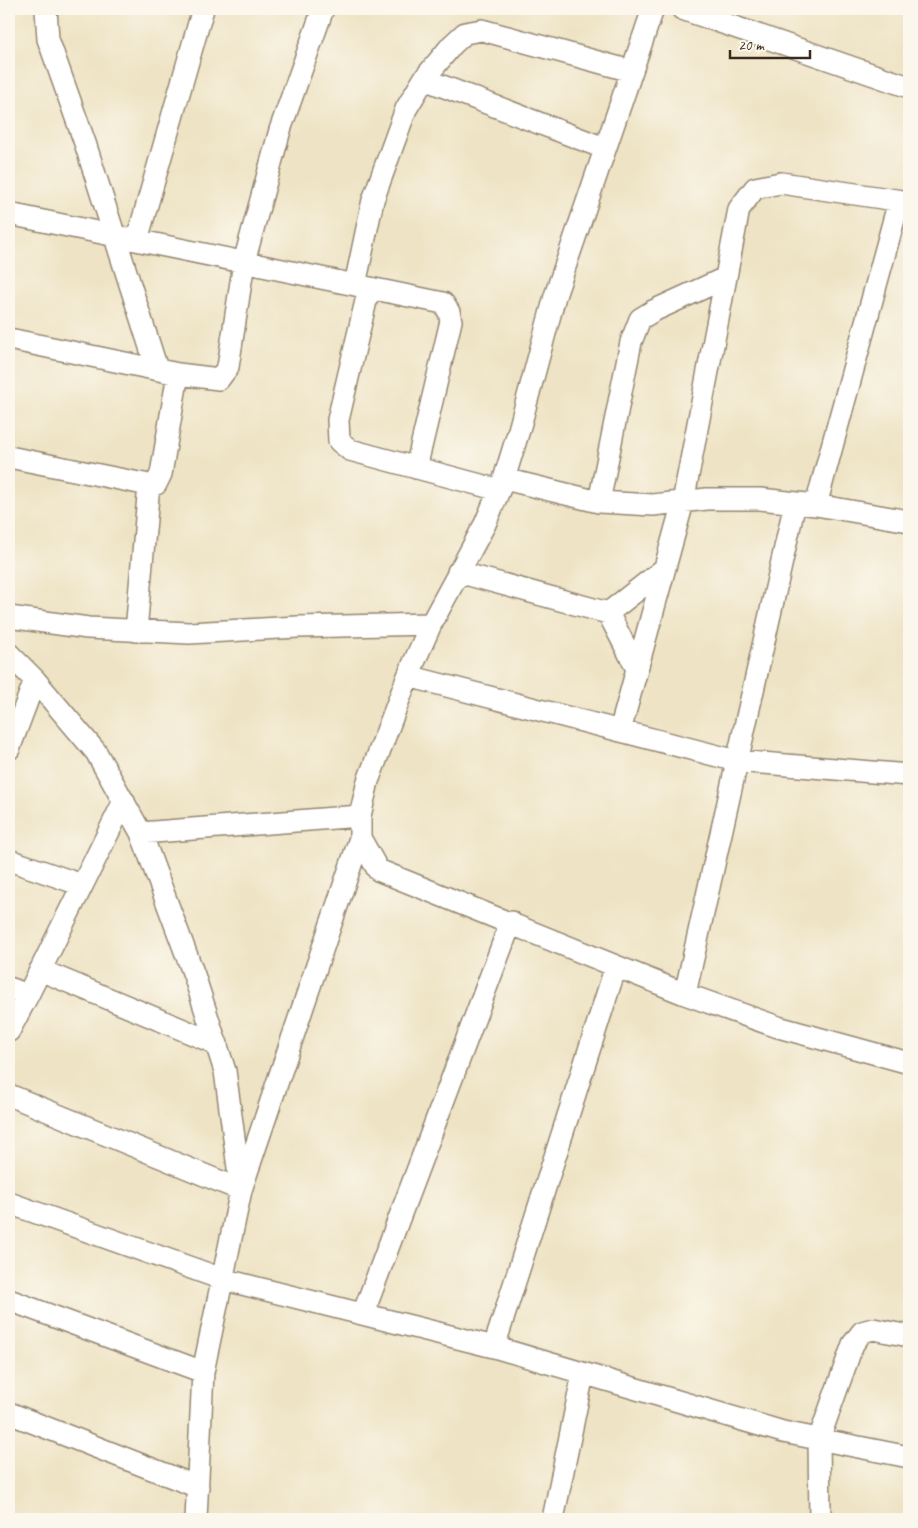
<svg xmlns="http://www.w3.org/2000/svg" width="918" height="1528" font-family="Caveat,sans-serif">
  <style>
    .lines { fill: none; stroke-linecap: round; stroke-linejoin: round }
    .minor-casing { stroke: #948671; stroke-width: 24 }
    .minor { stroke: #fff; stroke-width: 21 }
  </style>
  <rect width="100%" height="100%" fill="#fbf7ec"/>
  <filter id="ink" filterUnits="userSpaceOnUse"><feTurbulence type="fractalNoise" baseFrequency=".02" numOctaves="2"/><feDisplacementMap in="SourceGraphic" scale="10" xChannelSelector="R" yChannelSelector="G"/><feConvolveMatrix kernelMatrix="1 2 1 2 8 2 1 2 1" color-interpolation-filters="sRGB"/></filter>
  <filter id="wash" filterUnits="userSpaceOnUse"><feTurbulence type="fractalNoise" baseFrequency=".0096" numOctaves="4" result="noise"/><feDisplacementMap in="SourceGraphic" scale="20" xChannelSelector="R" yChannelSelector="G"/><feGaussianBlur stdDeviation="1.12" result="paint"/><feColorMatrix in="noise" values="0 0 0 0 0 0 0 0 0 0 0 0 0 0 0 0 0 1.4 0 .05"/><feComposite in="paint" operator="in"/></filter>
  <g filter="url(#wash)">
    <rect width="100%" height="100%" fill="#eee3c4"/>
  </g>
  <g filter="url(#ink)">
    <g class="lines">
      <defs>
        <path id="minor" d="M46,9L48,39L85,143L157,369
          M653,9L555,296L519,430L504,479L485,524L431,624L408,676L368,781L360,816V838L378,870L685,994L778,1027L909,1063
          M682,9L909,87
          M424,79L604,148
          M9,214L443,303L449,312L451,321L416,468
          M137,240L203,9
          M355,285L373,200L406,109L424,79L452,45L465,33L482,30L631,71
          M369,288L338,420L339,441L350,450L499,490
          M9,339L178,374L219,379L228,367L244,262L280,130L323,9
          M9,457L149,485L156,484L161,474L178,374
          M504,479L599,502L653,505L707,499H760L816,505L909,521
          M599,502L631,342L640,319L653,311L725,278
          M816,505L899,201
          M458,572L608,613L637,669
          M608,613L664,569
          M9,617L88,628L189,633L298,627L431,624
          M136,631L149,485
          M9,654L35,680L96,752L141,833L194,975L225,1071L241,1190L203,1372L196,1519
          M408,676L737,761L909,775
          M620,731L683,502L739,209L755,188L781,183L909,202
          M9,749L35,680
          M141,833L360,816
          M9,860L82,885
          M40,970L217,1044
          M9,988L28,995
          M685,994L795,503
          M9,1031L28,995L124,801
          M9,1095L241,1190L360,838
          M9,1203L222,1279L494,1347L783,1432L909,1457
          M9,1300L203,1372
          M363,1314L511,922
          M494,1347L616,966
          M9,1413L198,1487
          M553,1519L583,1374
          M820,1519L819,1439L853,1344L862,1332L873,1329L909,1336"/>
      </defs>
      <use href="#minor" class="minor-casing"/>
      <use href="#minor" class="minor"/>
    </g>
  </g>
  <rect width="918" height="1528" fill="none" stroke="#fbf7ec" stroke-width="30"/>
  <path d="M730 50v8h80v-8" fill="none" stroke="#3b2a1e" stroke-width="2.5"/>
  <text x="738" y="50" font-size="15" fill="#3b2a1e" stroke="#fbf7ec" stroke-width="4" paint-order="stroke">20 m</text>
</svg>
